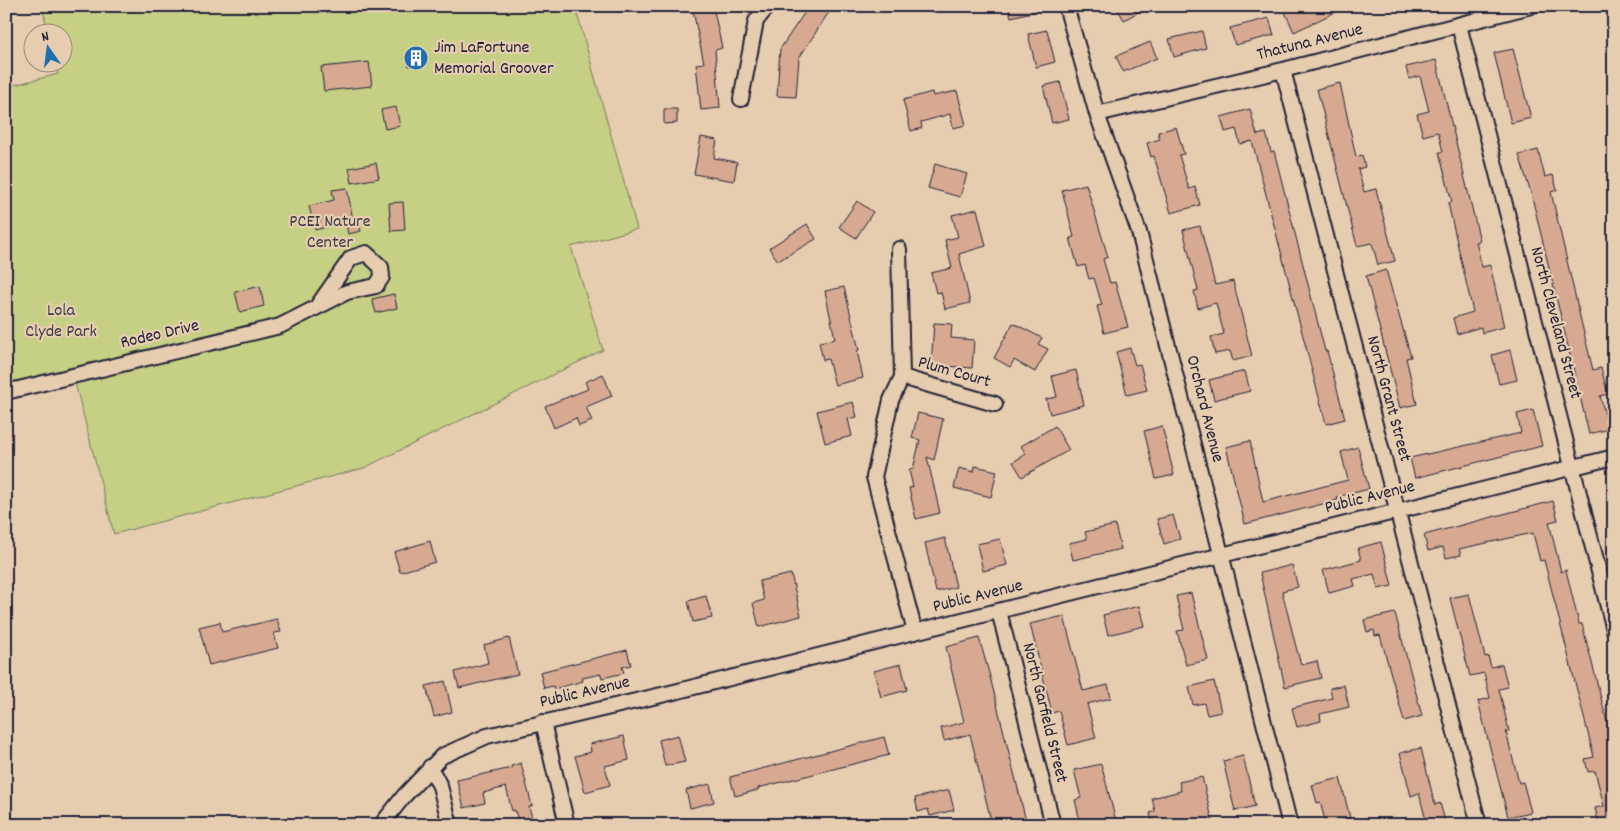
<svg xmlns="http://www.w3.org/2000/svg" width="1620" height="831" font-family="Dekko,sans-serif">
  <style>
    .green { fill: #c5d084; stroke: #747960 }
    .building { fill: #d6a990; stroke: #22223b }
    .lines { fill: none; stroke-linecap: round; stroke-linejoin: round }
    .minor-casing { stroke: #22223b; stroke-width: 18 }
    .minor { stroke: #e7cdaf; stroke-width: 14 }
    .labels { text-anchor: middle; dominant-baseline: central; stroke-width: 4.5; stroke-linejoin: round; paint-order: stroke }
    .street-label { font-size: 18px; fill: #22223b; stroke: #e7cdaf }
    .poi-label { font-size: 18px; fill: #22223b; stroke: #e7cdaf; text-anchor: start }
    .park-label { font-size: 18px; fill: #3a3c46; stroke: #e7cdaf }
  </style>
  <rect width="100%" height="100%" fill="#e7cdaf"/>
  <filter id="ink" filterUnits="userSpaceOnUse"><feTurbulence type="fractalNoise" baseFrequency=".02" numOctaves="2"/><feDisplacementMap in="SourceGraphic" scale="10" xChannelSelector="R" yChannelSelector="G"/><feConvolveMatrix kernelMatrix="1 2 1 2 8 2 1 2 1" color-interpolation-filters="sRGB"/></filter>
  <g filter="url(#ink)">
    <path class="green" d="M42,6H575L637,229L571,247L603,350L364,468L114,534L73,375L6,392V87L58,74L55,63L62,62V32H48Z"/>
    <path class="building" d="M692,6H713L722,48L715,50L720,108L701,110L696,64L704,63Z
      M809,6H820L829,12L799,58L796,97L777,96L780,49Z
      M1008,6H1040V10L1011,17Z
      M1116,6H1149L1124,20Z
      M1291,6H1348L1294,32L1284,10Z
      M1269,18L1274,35L1235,45L1230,28Z
      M1047,30L1055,62L1036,67L1028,34Z
      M1202,31L1206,48L1174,57L1169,39Z
      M1150,42L1157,58L1123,72L1116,56Z
      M1513,49L1531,118L1511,123L1494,53Z
      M422,51L424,63L409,66L407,53Z
      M1436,60L1480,241L1476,242L1482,267L1490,265L1504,327L1482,333L1481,327L1457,334L1453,318L1473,312L1448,203L1452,202L1439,152H1443L1438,132L1423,136L1417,114L1429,111L1420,76L1409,79L1406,67Z
      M369,62L372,86L324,91L321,67Z
      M1060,82L1069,119L1052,123L1043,86Z
      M1340,83L1356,157L1362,155L1365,167L1358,169L1364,192L1376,189L1395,261L1378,265L1372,243L1357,246L1317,89Z
      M957,91L966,125L953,128L950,114L921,122L922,128L911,131L903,100L932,92L933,96Z
      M396,107L400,126L385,129L381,110Z
      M664,109H677V123L664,124Z
      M1250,109L1257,135L1266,133L1271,152L1274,151L1325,351H1327L1345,419L1326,424L1252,141L1240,144L1236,129L1225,132L1221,117Z
      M1176,127L1184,154L1179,155L1189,189L1195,187L1200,205L1171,213L1154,156L1151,157L1147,143L1160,139L1158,132Z
      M701,137L717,140L714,158L737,162L734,181L694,174Z
      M1538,150L1545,177L1553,175L1557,190L1551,192L1581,321L1593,370L1601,368L1608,394L1600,396L1609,429L1589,434L1532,197L1519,155Z
      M376,163L379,178L352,183L349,168Z
      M935,164L967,174L960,197L928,188Z
      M1086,184L1108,257L1103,259L1110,283L1115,282L1128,327L1104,333L1097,306L1102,305L1094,278L1089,279L1085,265L1078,267L1070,238L1074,237L1062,190Z
      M347,188L353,220L315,230L309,206L334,200L332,190Z
      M857,201L873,212L856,238L839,227Z
      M403,202L405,230L391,231L389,203Z
      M977,209L986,246L959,254L970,303L945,309L941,292L936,293L931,273L952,268L945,240L958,237L952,215Z
      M358,221L361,231L348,234L346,224Z
      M807,224L816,239L778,261L769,248Z
      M1200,226L1215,285L1233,281L1252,356L1233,361L1230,351L1215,354L1211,337L1224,334L1216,303L1198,308L1194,291L1198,290L1183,230Z
      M1386,270L1411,357L1406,358L1417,404L1400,408L1366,276Z
      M260,286L264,306L240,312L235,292Z
      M844,287L859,350L857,351L863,378L835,385L828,359L823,360L819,342L835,339L825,291Z
      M394,294L397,308L376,313L372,299Z
      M934,323L952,324L951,338L974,340L972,368L931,365Z
      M1013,323L1042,338L1038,344L1048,349L1035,372L1014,360L1010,367L994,358Z
      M1130,348L1135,365L1140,364L1147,390L1127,395L1116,352Z
      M1510,350L1517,380L1499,384L1492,355Z
      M1076,370L1084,405L1050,414L1046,399L1057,397L1052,376Z
      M1245,371L1250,391L1214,400L1209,380Z
      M603,374L612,396L586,407L592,421L579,426L576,418L554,428L545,406L588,389L585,382Z
      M853,402L857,417L848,419L852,436L825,443L817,411Z
      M1533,410L1542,446L1415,478L1410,458L1521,433L1517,414Z
      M918,413L943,419L934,460L927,457L940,513L916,519L909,488L913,487L909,470L913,469L920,440L912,438Z
      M1055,426L1069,450L1022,477L1013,462L1026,454L1021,446Z
      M1162,426L1174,475L1156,479L1144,431Z
      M1250,441L1263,502L1348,480L1341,452L1358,447L1369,489L1337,497L1338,500L1245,524L1226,447Z
      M975,466L997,471L991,497L954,488L959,468L974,472Z
      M1553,501L1558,520L1549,522L1561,572L1566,570L1579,624H1582L1614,749V825H1599L1595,808L1604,806L1595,771L1588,772L1585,759L1594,757L1544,560L1540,561L1533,533L1459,549L1461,555L1446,558L1443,547L1428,551L1424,535Z
      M1173,515L1180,539L1164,544L1157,519Z
      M1115,525L1121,549L1073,560L1069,543L1087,539L1085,532Z
      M945,538L956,587L936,592L925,543Z
      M1000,539L1007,565L983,571L977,544Z
      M430,541L435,562L400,572L394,552Z
      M1381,542L1392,586L1378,589L1374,574L1353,579L1355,586L1329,593L1323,570L1361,560L1358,548Z
      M1292,565L1298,587L1282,591L1295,643L1301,665L1317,661L1321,678L1285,687L1260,573Z
      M791,574L801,616L759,627L753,603L764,600L759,581Z
      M1191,593L1208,660L1186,665L1177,631L1184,630L1176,596Z
      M1469,594L1485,657L1488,656L1491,667L1502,664L1508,687L1499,689L1509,731L1506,732L1519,783L1523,782L1531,812L1508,817L1478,701L1490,698L1484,673L1470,676L1450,598Z
      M706,596L712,618L693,622L688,601Z
      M1139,606L1144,626L1108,635L1103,615Z
      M1395,613L1422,716L1404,721L1380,635L1375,636L1374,630L1367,632L1364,620Z
      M1064,616L1083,691L1108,685L1111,698L1087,704L1096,738L1068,745L1059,711L1052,713L1030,624Z
      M277,619L281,632L274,633L278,648L209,665L199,627L220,622L222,632Z
      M509,638L518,674L459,688L455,672L488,663L484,645Z
      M979,638L989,673L1027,825H992L970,734L944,741L941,728L964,722L946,647Z
      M627,650L631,665L622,667L624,673L602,678L601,674L582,678L583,681L554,689L553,686L544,688L540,672Z
      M901,664L907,690L881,697L874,671Z
      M445,681L452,712L434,717L426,686Z
      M1214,681L1221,712L1207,715L1204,703L1193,705L1189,687Z
      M1344,685L1349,707L1320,714L1321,721L1297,727L1292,708L1332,698L1330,688Z
      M678,735L685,762L665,766L659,740Z
      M624,736L629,760L605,766L610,785L585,792L575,756L591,752L590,744Z
      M884,737L889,755L758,788V790L735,796L730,777Z
      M1421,748L1435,805L1440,803L1446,825H1427L1419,793L1411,796L1400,753Z
      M1243,756L1255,806L1235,811L1223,761Z
      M521,763L532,806L529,807L534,825H519L515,810L512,811L506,787L483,793L485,803L464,808L457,780L512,768L511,766Z
      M1101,764L1117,825H1081L1075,800L1081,798L1074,770Z
      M1202,777L1213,823L1153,825L1150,813L1155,811L1152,798L1181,791L1179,782Z
      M1340,778L1350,818L1326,824L1320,802L1317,803L1312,785Z
      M710,784L714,802L690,808L686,790Z
      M949,790L954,810L930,816L928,809L918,812L915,798Z"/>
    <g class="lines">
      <defs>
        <path id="minor" d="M1066,6L1097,114L1139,232L1290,825
          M1459,25L1614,630
          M1283,70L1479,825
          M741,99L756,21L768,6
          M1097,114L1283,70L1531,6
          M899,249L902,377L891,400L874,477L915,632
          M902,377L995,404
          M6,392L280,326L347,292L376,286L382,277L381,267L366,253L351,258L318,305
          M999,611L1053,825
          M543,722L567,825
          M430,767L440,786L450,825
          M381,825L404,796L442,756L487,736L670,693L1614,457"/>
      </defs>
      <use href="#minor" class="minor-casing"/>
      <use href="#minor" class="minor"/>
    </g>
  </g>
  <defs>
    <symbol id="building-disc" viewBox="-11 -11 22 22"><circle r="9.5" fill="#1f6fb2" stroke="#e7cdaf"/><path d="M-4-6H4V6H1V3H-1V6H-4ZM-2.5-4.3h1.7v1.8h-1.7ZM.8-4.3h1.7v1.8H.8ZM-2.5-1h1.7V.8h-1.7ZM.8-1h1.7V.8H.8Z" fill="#fff"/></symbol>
  </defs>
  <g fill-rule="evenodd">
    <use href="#building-disc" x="402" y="44" width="28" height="28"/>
  </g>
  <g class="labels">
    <g class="street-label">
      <text transform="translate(1310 43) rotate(-14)">Thatuna Avenue</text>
      <text transform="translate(1555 323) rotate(75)">North Cleveland Street</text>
      <text transform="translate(160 335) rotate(-13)">Rodeo Drive</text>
      <text transform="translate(954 373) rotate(16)">Plum Court</text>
      <text transform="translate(1388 399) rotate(75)">North Grant Street</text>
      <text transform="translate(1204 409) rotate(76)">Orchard Avenue</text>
      <text transform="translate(1370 498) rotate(-14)">Public Avenue</text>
      <text transform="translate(978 597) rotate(-14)">Public Avenue</text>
      <text transform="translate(585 693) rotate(-13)">Public Avenue</text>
      <text transform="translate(1044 713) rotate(76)">North Garfield Street</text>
    </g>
    <g class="poi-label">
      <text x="434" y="48">Jim LaFortune<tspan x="434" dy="21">Memorial Groover</tspan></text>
    </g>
    <g class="park-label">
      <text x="330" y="222">PCEI Nature<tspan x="330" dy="21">Center</tspan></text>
      <text x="61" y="311">Lola<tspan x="61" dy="21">Clyde Park</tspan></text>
    </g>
  </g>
  <rect width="1620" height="831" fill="none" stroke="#e7cdaf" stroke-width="25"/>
  <rect x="12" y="12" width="1595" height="806" fill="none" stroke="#22223b" stroke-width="2" filter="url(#ink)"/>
  <g transform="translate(48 48) rotate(346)"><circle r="24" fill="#e7cdaf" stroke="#988981"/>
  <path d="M0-4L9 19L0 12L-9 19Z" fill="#1f6fb2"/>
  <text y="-8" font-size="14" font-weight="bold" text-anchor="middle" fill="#22223b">N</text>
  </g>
</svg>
